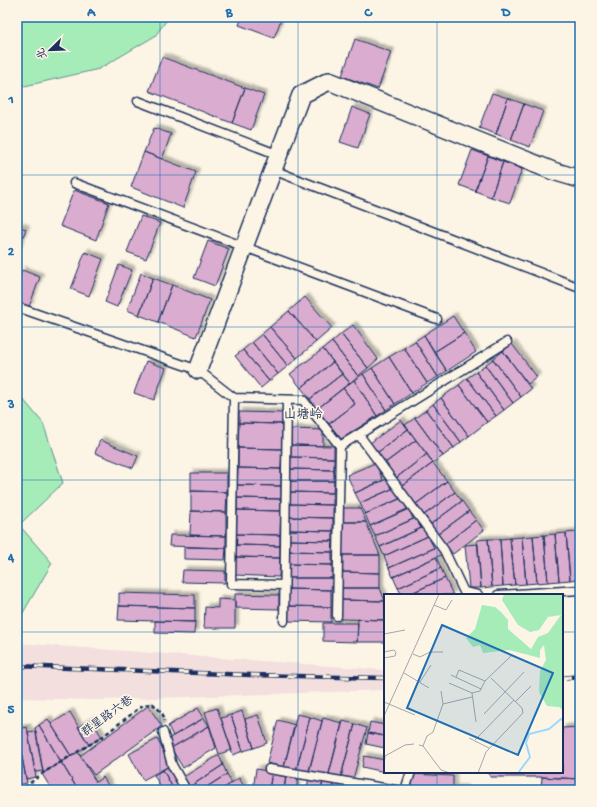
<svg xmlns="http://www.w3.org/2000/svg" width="597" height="807" font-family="'Gochi Hand','LXGW WenKai TC',sans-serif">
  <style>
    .built { fill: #f2dfde }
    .green { fill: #a5ecb9; stroke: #608e8c }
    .building { fill: #daaccf; stroke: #1b2f5e; filter: url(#shadow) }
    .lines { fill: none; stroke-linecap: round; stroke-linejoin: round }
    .service-casing { stroke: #1b2f5e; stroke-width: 11 }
    .minor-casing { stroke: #1b2f5e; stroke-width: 20 }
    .path { stroke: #1b2f5e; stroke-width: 2.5; stroke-dasharray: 4 3; stroke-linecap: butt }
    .service { stroke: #fcf5e5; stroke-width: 8 }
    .minor { stroke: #fcf5e5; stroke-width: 17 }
    .rail-casing { stroke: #1b2f5e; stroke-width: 4.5 }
    .rail { stroke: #fcf5e5; stroke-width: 3; stroke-dasharray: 9; stroke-linecap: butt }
    .grid { fill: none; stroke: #1f6fb2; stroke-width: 1; stroke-opacity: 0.55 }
    .labels { text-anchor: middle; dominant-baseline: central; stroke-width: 3.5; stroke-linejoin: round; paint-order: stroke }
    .street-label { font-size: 12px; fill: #1b2f5e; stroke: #fcf5e5 }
    .neighbourhood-label { font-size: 13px; fill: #1b2f5e; stroke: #fcf5e5 }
    .inset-river { fill: none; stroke: #9cd9fd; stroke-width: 2 }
    .inset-road { fill: none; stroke: #a2a6af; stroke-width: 1 }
    .view { fill: #1f6fb2; fill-opacity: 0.15; stroke: #1f6fb2; stroke-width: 2 }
    .inset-edge { fill: none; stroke: #1b2f5e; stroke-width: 2 }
    .neatline { fill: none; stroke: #1f6fb2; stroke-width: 1.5 }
    .grid-label { font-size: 13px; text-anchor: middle; font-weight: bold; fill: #1f6fb2 }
  </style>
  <defs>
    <filter id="shadow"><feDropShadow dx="3.5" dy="-3.5" stdDeviation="1" flood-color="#0004"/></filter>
  </defs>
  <rect width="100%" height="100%" fill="#fcf5e5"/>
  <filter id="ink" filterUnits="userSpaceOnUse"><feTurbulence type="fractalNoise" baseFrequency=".025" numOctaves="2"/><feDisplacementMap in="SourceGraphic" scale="8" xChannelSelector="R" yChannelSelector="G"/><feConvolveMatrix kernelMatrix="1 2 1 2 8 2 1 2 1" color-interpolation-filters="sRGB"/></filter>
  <g filter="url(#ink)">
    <path class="built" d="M17,643L385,670V690L98,700L17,698Z"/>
    <path class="green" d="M17,17H169L155,36L99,69L25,86H17Z
      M17,392L43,423L63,483L19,525L52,563L17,623Z"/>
    <path class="building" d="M242,17H282L274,38L239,25Z
      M355,39L391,52L378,89L342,76Z
      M162,57L245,88L232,123L149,91Z
      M245,88L264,95L251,130L232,123Z
      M492,93L508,98L496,134L479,128Z
      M508,98L524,104L511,140L496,134Z
      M524,104L543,111L530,147L511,140Z
      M352,107L370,114L358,148L340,142Z
      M154,128L171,134L162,159L144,152Z
      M472,150L488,156L475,191L459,185Z
      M144,152L196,172L183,208L131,187Z
      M488,156L503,162L491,197L475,191Z
      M503,162L522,169L510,203L491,197Z
      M74,190L109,203L96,240L60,226Z
      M141,216L160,223L146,259L127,252Z
      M17,226L26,229L17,252Z
      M208,241L229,249L215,286L194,278Z
      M85,252L103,259L89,296L71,289Z
      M119,265L132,270L117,307L105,302Z
      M22,270L40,277L29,307L17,302V284Z
      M141,273L153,278L139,315L127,310Z
      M153,278L172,285L158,322L139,315Z
      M172,285L210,300L196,337L158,322Z
      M305,297L332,328L316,342L289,311Z
      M289,311L316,342L297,358L270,327Z
      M453,316L464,333L434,352L424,335Z
      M353,325L378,359L368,368L341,334Z
      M270,327L297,358L288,366L262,334Z
      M464,333L476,352L447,371L434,352Z
      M262,334L288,366L278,374L252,342Z
      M341,334L368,368L358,376L332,342Z
      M424,335L447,371L438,377L415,341Z
      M415,341L438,377L427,383L404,348Z
      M252,342L278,374L269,381L243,350Z
      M332,342L358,376L350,383L323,349Z
      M512,344L537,377L528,384L503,351Z
      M404,348L427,383L412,393L389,357Z
      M323,349L333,362L301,388L290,374Z
      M243,350L269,381L261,388L235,356Z
      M503,351L531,389L521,397L493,359Z
      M389,357L412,393L395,404L372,368Z
      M493,359L521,397L513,403L485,365Z
      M146,361L166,368L154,400L134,393Z
      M333,362L342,374L310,399L301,388Z
      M485,365L513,403L504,410L476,372Z
      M372,368L395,404L386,410L363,374Z
      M476,372L504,410L496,416L467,378Z
      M342,374L350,383L317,409L310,399Z
      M363,374L386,410L377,416L354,380Z
      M467,378L496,416L487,422L459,385Z
      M354,380L377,416L341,439L329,424L355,404L343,388Z
      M459,385L487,422L469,436L441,398Z
      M343,388L355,404L329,424L317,409Z
      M441,398L469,436L461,442L433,404Z
      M433,404L461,442L454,448L426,410Z
      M426,410L454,448L443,456L415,418Z
      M239,412L283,413L282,424L239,423Z
      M415,418L443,456L433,463L405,425Z
      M401,420L408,429L377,453L370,443Z
      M239,423L282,424V449L238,448Z
      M291,429L323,430V446L291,445Z
      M408,429L416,440L385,463L377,453Z
      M100,440L138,456L133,468L95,453Z
      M416,440L427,454L396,478L385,463Z
      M291,445L334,446V458L291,457Z
      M238,448L282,449L281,469L238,468Z
      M427,454L433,463L402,486L396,478Z
      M291,457L334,458V470L290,469Z
      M375,463L383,480L355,493L347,475Z
      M433,463L447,481L416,504L402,486Z
      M238,468L281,469V486L237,485Z
      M290,469L334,470V481H290Z
      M191,473H227V492L191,491Z
      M389,478L394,488L360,503L355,493Z
      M290,481H334L333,493L290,492Z
      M447,481L455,492L424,515L416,504Z
      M237,485L281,486V499L237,498Z
      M394,488L399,499L365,514L360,503Z
      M191,491L227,492L226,512L191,511Z
      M290,492L333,493V505L290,504Z
      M455,492L462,501L431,524L424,515Z
      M237,498L281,499V511L237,510Z
      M402,498L407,509L370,526L365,514Z
      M462,501L469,511L438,534L431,524Z
      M290,504L333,505V518L289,517Z
      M342,508H360L366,522H342Z
      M409,509L413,519L375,536L370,526Z
      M237,510L281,511L280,535L236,534Z
      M191,511L226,512V536L190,535Z
      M469,511L476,520L445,544L438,534Z
      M289,517L333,518V531L289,530Z
      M416,518L421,528L380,547L375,536Z
      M476,520L484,530L453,554L445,544Z
      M342,522H366L380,555H342Z
      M424,527L428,536L384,556L380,547Z
      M289,530L333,531V541L289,540Z
      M577,532H580V567Z
      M577,532L580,579L570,580L566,533Z
      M566,533L570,580L559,581L555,534Z
      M236,534L280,535V546L236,545Z
      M555,534L559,581L548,582L544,535Z
      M170,535L226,536V548L169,546Z
      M544,535L548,582L537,583L533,536Z
      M428,536L434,548L389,568L384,556Z
      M533,536L537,583L526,584L522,537Z
      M522,537L526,584L515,585L510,538Z
      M510,538L515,585L503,586L500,539Z
      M488,539H500L503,586L492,587Z
      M488,539L492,587L481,588L477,540Z
      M289,540L333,541L332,552L289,551Z
      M478,544L481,588H469L465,545Z
      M236,545L280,546V558L236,557Z
      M439,546L443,554L393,577L389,568Z
      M184,547L226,548L225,560L184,559Z
      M289,551L332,552V565L288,564Z
      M342,555H380V573L342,572Z
      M236,557L280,558L279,577L235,575Z
      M436,557L441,568L398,588L393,577Z
      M288,564L332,565V578H288Z
      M441,568L445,578L407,595H402L398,588Z
      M183,570L225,571V583L182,582Z
      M342,572L380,573V588H341Z
      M288,578H332L331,590L288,589Z
      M445,578L453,595H407Z
      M341,588H380L385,601L341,600Z
      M288,589L331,590V607L288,606Z
      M119,593L195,595V608L119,606Z
      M235,594L279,595V609L235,608Z
      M218,599L235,600V628H204L205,607L218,608Z
      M341,600L385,601V620L341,619Z
      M119,606L195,608V622L118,620Z
      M288,606L331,607V622L287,621Z
      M358,619L385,620V642H357Z
      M155,621L195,622L194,634L155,633Z
      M323,623H358L357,642L323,641Z
      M148,706L162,726L94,775L80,756Z
      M198,708L204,718L173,736L168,726Z
      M217,708L232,750L219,754L205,712Z
      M242,711L254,748L243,751L231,715Z
      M70,712L89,745L71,756L51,724Z
      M297,714L310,717L296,771L284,767Z
      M231,715L243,751L233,755L221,718Z
      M258,715L267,743L254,748L245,719Z
      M310,717L322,721L308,774L296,771Z
      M204,718L209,726L171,748L166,740Z
      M323,718L342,723L328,777L309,772Z
      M48,719L71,756L61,762L39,725Z
      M91,720L102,737L89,745L78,727Z
      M278,720L295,725L284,767L267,763Z
      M343,721L355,724L341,777L329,774Z
      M370,722L385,725V736L368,733Z
      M355,724L367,728L353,779L341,776Z
      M39,725L61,762L43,773L35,728Z
      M209,726L216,748L183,768L171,748Z
      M27,727L36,777L26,779L17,729Z
      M580,727V779L542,777H490L489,772H562V728Z
      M17,731L27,783L17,785Z
      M36,731L43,771L35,772L28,732Z
      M368,733L385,736V748L366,744Z
      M157,739L171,765L143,780L129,754Z
      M78,752L96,782L103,777L111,790H78L61,762Z
      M219,755L223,765L188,788L182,778Z
      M364,756L385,760V772L362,767Z
      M61,762L78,790H52L42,774Z
      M171,765L184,790H174L163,770Z
      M223,765L227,774L202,790H189L188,788Z
      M256,769L272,772L269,790H253Z
      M163,770L174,790H162L154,775Z
      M272,772L286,774L284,790H269Z
      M227,774L232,783L221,790H202Z
      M412,774L453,776V788L411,786Z
      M286,777L298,779L296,790H284Z
      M542,777L580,779V790H541Z
      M239,778L245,788L241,790H221Z
      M309,779L323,781L321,790H306Z
      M323,781L334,782L333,790H321Z
      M334,782L345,784L344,790H333Z
      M411,786L465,789V790H411Z"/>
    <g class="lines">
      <defs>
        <path id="service" d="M138,101L279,155
          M273,170L580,288
          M74,183L437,319
          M17,307L198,370L234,398L303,400L340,446
          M234,398L231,584L284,585
          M359,435L444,550L464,592L478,595
          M498,595L580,590
          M337,616L340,446L507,342
          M284,621L287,400
          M163,732L172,765L186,790
          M269,769L396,790
          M405,790L411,772"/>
        <path id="minor" d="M198,370L301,95L329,81L553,171L580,179"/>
      </defs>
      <use href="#service" class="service-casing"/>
      <use href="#minor" class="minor-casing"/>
      <path class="path" d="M18,790L25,787L43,773L102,737L143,705L153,704C158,709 165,714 164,721"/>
      <use href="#service" class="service"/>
      <use href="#minor" class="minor"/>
      <defs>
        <path id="rail" d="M17,666L251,675L385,678
          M562,678L580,676"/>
      </defs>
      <use href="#rail" class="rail-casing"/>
      <use href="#rail" class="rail"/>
    </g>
  </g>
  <path class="grid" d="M160,17V790M298,17V790M437,17V595M17,175H580M17,327H580M17,480H580M17,632H385M562,632H580M437,772V790"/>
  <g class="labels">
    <g class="street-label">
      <text transform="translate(108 717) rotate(-36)">群星路六巷</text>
    </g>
    <g class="neighbourhood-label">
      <text x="303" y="415">山塘岭</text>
    </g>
  </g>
  <g transform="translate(384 594)">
    <rect width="179" height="179" fill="#fcf5e5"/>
    <path d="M120,0H179V116L175,113L163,112L155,98L156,77L162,66L160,51L156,56V64L125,56L99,59L96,51L89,53L82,44L91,35L98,11L111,13L117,18L124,26V35L147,55L154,43L164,39L177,21L164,23L155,36L146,38L134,31L118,6Z" fill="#a5ecb9"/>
    <path class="inset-river" d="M134,179L146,163L142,149L145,140L165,135L177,125L179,126"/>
    <path class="inset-road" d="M50,11L62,16L68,6M0,40L21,36M0,58L10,56L12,58L11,62L0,64M29,60L36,63L46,58H59M20,79L45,94M67,81L97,95M72,83L75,76L101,87M36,88L47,71M65,89L88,99L92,128M88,99L96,97L101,87L127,62M0,108L31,121M131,108L147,92M59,110L88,103M100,120L140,78M0,122L55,0M85,144L105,154M91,146L130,106M35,151L39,152L57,176L66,179M39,152L43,142L49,138L59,110L57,97M0,173L1,162L21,151L30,150M94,179L102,158L139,119L138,114L107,84"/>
    <path class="view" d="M58,31L169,79L134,161L23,114Z"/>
    <rect width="179" height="179" class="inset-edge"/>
  </g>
  <rect width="597" height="807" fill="none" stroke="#fcf5e5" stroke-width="44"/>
  <g transform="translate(50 50) rotate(247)" stroke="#fcf5e5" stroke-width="3" paint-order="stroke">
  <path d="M0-3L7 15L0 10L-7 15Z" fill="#1b2f5e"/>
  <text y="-6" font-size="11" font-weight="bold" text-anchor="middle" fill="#1b2f5e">北</text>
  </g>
  <rect x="22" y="22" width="553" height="763" class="neatline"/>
  <g class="grid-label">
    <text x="91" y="16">A</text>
    <text x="229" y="16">B</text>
    <text x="368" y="16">C</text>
    <text x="506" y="16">D</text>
    <text x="11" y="103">1</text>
    <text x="11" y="255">2</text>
    <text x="11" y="408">3</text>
    <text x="11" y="561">4</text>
    <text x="11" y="713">5</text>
  </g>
</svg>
